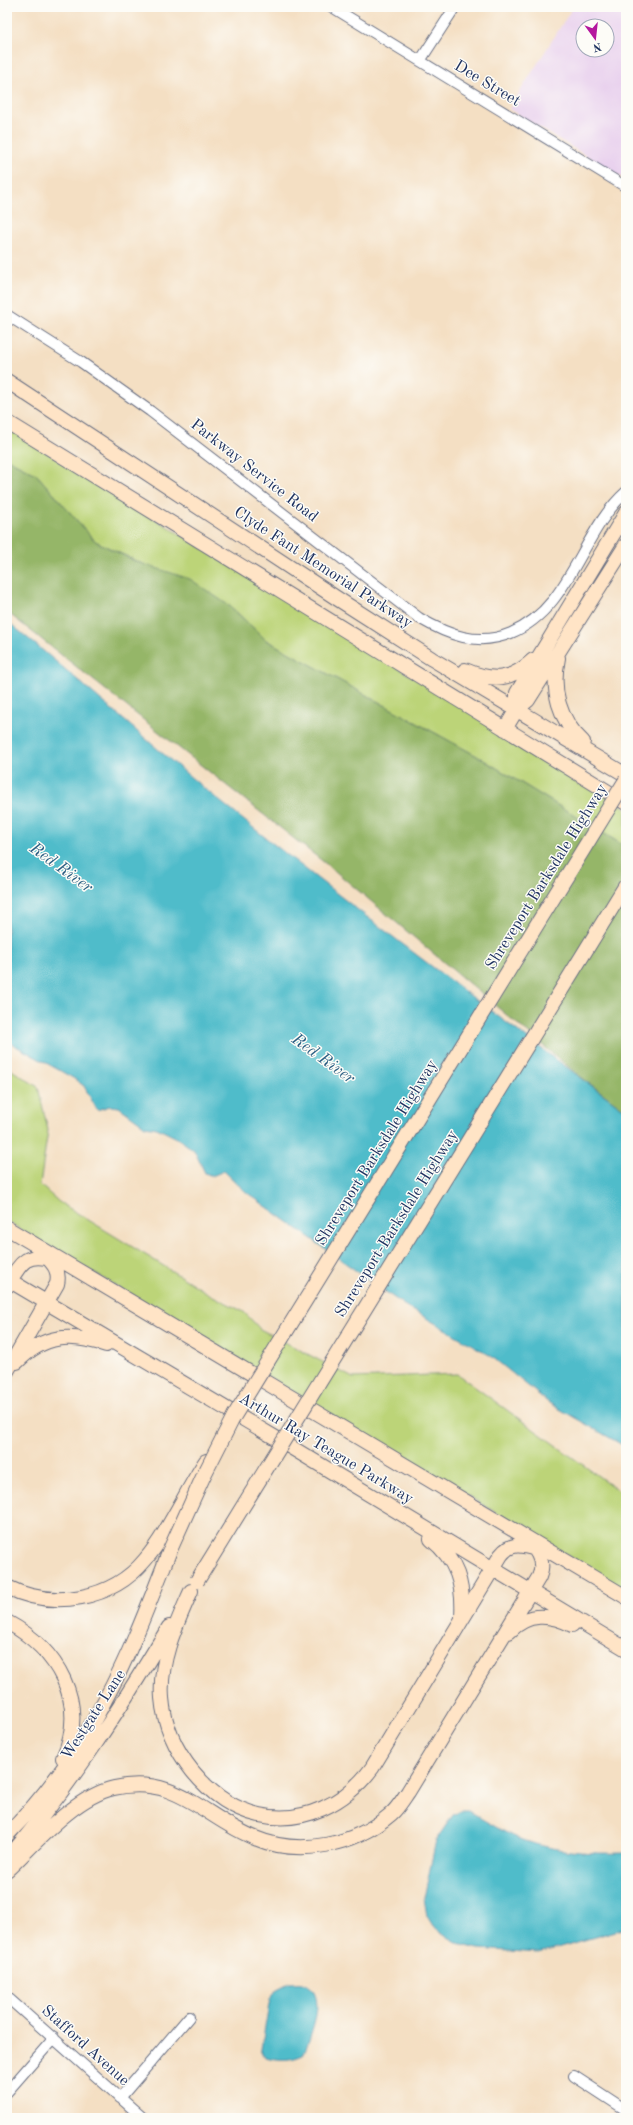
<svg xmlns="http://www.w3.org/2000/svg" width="633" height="2125" font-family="'Old Standard TT',serif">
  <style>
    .built { fill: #e9d2ee; fill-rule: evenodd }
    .green { fill: #bcd478; stroke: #6c826b }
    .forest { fill: #95b668; stroke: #587263 }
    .water { fill: #4fbcca; stroke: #357694 }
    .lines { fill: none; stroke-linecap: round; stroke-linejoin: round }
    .street-casing { stroke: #676d81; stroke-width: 12 }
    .secondary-casing { stroke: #676d81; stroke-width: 16 }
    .street { stroke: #fff; stroke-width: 10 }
    .secondary { stroke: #ffe4c6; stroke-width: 14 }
    .secondary-bridge-casing { stroke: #676d81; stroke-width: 16; stroke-linecap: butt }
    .secondary-bridge { stroke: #ffe4c6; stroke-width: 14 }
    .labels { text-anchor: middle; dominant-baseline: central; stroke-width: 3; stroke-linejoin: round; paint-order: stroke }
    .street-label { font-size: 16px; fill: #1b2f5e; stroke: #fdfcf7 }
    .water-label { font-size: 17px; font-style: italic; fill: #2d6084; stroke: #fdfcf7 }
  </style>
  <rect width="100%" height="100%" fill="#fdfcf7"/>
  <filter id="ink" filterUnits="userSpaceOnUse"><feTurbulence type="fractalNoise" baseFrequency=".025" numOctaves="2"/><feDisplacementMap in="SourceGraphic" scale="8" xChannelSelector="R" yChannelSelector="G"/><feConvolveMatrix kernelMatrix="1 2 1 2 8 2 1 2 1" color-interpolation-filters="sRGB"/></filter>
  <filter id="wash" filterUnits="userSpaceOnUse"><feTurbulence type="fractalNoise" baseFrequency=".012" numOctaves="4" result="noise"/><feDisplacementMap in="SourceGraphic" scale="16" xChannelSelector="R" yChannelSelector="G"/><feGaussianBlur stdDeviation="0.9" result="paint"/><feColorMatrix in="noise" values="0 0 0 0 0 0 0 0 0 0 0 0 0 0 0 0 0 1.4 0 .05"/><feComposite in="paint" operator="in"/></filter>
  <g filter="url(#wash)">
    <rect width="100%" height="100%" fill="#f4dfc3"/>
    <path class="built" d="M573,7H626V180L509,109ZM583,26H607V50H583Z"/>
    <path class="green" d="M7,428L626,808V847L477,756L266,640L231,607L95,541L36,474L7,459Z
      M7,1067L38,1087L48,1130L40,1185L59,1202L211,1295L244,1312L260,1329L353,1378L457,1374L626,1496V1590L7,1221Z"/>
    <path class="forest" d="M7,459L36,474L95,541L137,562L190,579L231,607L266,640L477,756L626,847V1111L577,1074L335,871L7,612Z"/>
    <path class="water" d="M7,621C78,678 145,740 216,798C350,906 487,1009 626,1111V1447L549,1403L491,1356L404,1305L246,1192L224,1171L212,1176L205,1173L194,1150L177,1138L157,1128L145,1126L119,1107L110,1106L97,1110L84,1086L73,1078L7,1041Z
      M461,1811H468C486,1821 504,1833 523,1840C556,1852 591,1854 626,1853V1928L539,1953L479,1949L462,1945L448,1937L433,1926L427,1916L424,1898L436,1840L453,1815Z
      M289,1983C293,1983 298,1982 302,1983C331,1989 310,2039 303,2055C290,2061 279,2060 265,2057L261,2049L270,1999L277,1989Z"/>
  </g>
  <g filter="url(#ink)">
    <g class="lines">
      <defs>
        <path id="street" d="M332,7L626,187
          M420,61L455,7
          M7,315L81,362L150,411L419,618C448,635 478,647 511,633C571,608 580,533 626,492
          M7,1997L143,2118
          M574,2076L626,2110
          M7,2092L54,2038
          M120,2098L189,2017"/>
        <path id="secondary" d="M7,381L338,599L432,659L626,775
          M7,422L626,803
          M558,658C551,690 559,720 583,742
          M465,670C493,682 511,681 533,660
          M517,709V693L626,513
          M505,729L517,709L528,700L626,545
          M7,1228L626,1597
          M7,1279L274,1437L626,1649
          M7,1286C20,1264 25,1251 54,1260
          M17,1362C44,1334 71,1333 106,1345
          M7,1371L57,1284C60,1271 54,1264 45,1255
          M431,1539C457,1560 464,1584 462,1617
          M7,1587C53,1610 112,1600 145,1560C168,1533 186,1491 206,1461
          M191,1591C176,1625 159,1660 162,1698C166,1749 207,1803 259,1815C304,1825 346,1803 372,1768L501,1555C511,1542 522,1545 536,1549
          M7,1622C57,1649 89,1702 63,1758
          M509,1632C528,1612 550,1614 572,1625
          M7,1835C45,1796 80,1749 105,1700C131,1652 150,1601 170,1550
          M7,1859C71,1786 119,1710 169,1627
          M7,1870C36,1843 74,1797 114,1788C177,1774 203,1817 255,1838C300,1857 355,1845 391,1814C398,1808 403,1799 408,1792L539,1577C547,1559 533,1546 522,1535"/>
      </defs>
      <use href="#street" class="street-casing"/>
      <use href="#secondary" class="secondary-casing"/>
      <use href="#street" class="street"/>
      <use href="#secondary" class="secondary"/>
      <defs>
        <path id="secondary-bridge" d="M170,1550L203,1477L234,1416L626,780
          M197,1581L626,885"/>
      </defs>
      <use href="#secondary-bridge" class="secondary-bridge-casing"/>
      <use href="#secondary-bridge" class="secondary-bridge"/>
    </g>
  </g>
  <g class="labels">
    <g class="street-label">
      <text transform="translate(487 84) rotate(31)">Dee Street</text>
      <text transform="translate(254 471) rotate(38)">Parkway Service Road</text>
      <text transform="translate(323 568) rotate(33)">Clyde Fant Memorial Parkway</text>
      <text transform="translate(547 877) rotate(-58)">Shreveport Barksdale Highway</text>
      <text transform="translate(377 1153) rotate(-58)">Shreveport Barksdale Highway</text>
      <text transform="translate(397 1224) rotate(-58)">Shreveport-Barksdale Highway</text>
      <text transform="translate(326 1449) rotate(31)">Arthur Ray Teague Parkway</text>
      <text transform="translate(94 1715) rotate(-57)">Westgate Lane</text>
      <text transform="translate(85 2046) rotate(42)">Stafford Avenue</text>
    </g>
    <g class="water-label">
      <text transform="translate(61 868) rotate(36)">Red River</text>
      <text transform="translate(323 1059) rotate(36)">Red River</text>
    </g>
  </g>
  <rect width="633" height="2125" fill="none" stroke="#fdfcf7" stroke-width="24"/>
  <g transform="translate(595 38) rotate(165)"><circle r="19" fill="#fdfcf7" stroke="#a3aaba"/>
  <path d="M0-3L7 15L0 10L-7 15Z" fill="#b5179e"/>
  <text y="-6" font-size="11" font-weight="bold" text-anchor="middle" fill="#1b2f5e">N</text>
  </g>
</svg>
